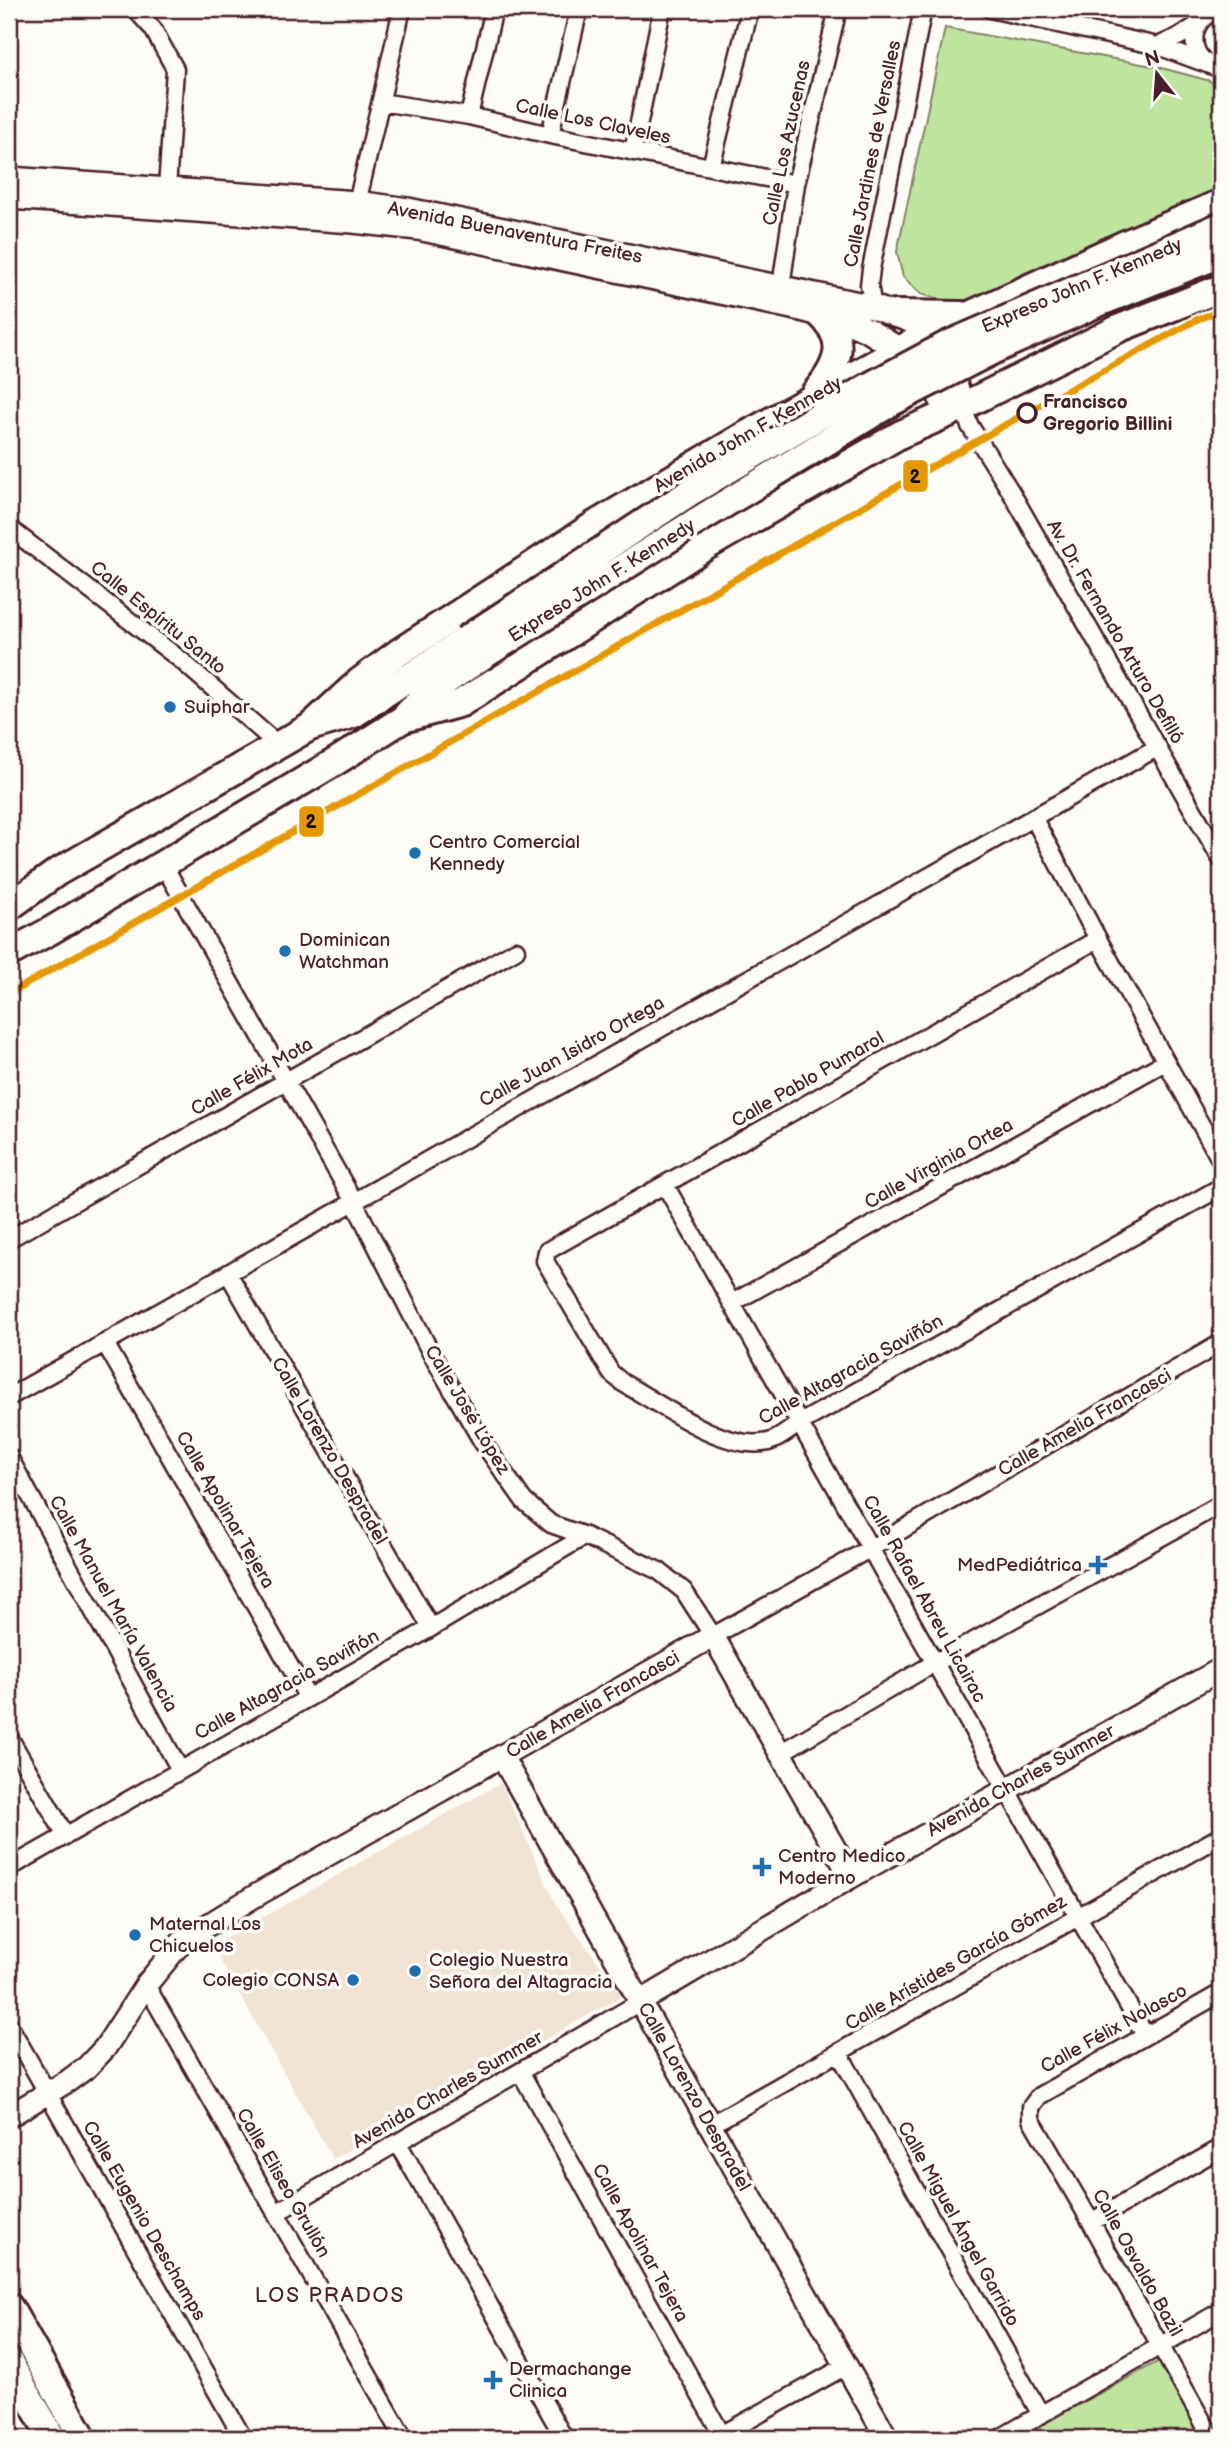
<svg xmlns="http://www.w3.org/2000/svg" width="1230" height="2447" font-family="'Balsamiq Sans',sans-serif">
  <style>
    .built { fill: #f0e3d4 }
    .green { fill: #bfe49e; stroke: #848264; stroke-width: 2 }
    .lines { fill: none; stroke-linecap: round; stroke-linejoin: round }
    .minor-casing { stroke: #4a1f2b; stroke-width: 21 }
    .tertiary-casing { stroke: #4a1f2b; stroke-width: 26 }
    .secondary-casing { stroke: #4a1f2b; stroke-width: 28 }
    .primary-casing { stroke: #4a1f2b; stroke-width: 32 }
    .trunk-casing { stroke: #4a1f2b; stroke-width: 32 }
    .minor { stroke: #fdfcf7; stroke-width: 16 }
    .tertiary { stroke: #fdfcf7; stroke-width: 21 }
    .secondary { stroke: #fdfcf7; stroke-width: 23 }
    .primary { stroke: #fdfcf7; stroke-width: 26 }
    .trunk { stroke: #fdfcf7; stroke-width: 26 }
    .trunk-bridge-casing { stroke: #4a1f2b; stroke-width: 32; stroke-linecap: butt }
    .trunk-bridge { stroke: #fdfcf7; stroke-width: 26 }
    .metro-1-casing { stroke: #fdfcf7; stroke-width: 12 }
    .metro-1 { stroke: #e69804; stroke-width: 7 }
    .stop-dot { fill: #fdfcf7; stroke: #4a1f2b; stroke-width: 3.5 }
    .poi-dot { fill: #1f6fb2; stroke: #fdfcf7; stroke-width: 2.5 }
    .labels { text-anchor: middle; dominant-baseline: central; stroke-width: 7; stroke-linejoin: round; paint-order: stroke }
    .street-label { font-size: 19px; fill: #4a1f2b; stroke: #fdfcf7 }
    .stop-label { font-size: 19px; font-weight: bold; fill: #4a1f2b; stroke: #fdfcf7; text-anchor: start }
    .poi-label { font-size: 19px; fill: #4a1f2b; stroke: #fdfcf7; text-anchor: start }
    .neighbourhood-label { font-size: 21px; letter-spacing: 2px; fill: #4a1f2b; stroke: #fdfcf7 }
    .line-badge { stroke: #fdfcf7; stroke-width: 2.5 }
    .pale-badge-label { font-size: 19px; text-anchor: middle; font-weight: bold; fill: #111 }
  </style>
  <rect width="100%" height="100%" fill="#fdfcf7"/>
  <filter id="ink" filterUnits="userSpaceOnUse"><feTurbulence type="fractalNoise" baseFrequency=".0143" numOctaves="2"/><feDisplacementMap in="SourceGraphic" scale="14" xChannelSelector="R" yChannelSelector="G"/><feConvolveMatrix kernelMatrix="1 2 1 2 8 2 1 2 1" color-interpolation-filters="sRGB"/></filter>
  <g filter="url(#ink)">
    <path class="built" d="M501,1783L555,1903L622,1996L333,2159L212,1946Z"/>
    <path class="green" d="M945,28L1158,67L1210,81L1221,91V191L979,298L950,302L921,294L903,277L897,252Z
      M1159,2361L1203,2438H1017Z"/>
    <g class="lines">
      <defs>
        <path id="minor" d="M135,9L153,29L175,69L167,189
          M990,9L1158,46L1207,64
          M1221,10C1186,15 1185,64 1221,68
          M1158,46L1180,36L1196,26
          M381,102L469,116L550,135L796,184
          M469,116L494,9
          M550,135L579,9
          M633,152L662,9
          M711,167L750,9
          M355,212L402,9
          M781,286L796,184L838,9
          M873,307L869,285L871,269L923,9
          M962,406L970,426L1011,492L1221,859
          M9,528L182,661L278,745
          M1033,817L1098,939L1221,1161
          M163,864L353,1200L432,1355L483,1443L524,1501L551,1524L585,1536L659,1571L684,1591L713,1636L871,1548L1221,1343
          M1098,939L547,1251L545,1261L611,1373L623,1383C661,1404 719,1448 762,1443C776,1442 788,1431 800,1423L1221,1187
          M665,1185L1145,2035
          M9,1239L516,950
          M228,1273L431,1628
          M732,1303L1165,1062
          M105,1343L308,1698
          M9,1397L1158,747
          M9,1457L180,1770
          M9,1737L66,1836
          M780,1753L936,1662L1221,1504
          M9,1868L431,1628L585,1536
          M146,1985L404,2438
          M9,2025L243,2438
          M839,2053L1041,2415
          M521,2073L722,2435
          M710,2125L1221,1836
          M398,2143L564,2438
          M276,2213L640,2002
          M1091,2222L1221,2148
          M716,2438L846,2366
          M1000,2438L1221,2311
          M1212,2438L1091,2222L1031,2119V2107L1039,2096L1221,1993"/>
        <path id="tertiary" d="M502,1757L887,2438
          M640,2002L851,1877L1221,1669
          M9,2116L68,2081L87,2067L105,2048L146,1985L182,1941L255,1896L713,1636L851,1877"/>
        <path id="secondary" d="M9,179L357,203L408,210L873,307L912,321
          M9,197L353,221L418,228L801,309L846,321L869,331L921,363L949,413
          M946,354L962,406"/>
        <path id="primary" d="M896,314L961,315
          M815,393C839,365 849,340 819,313
          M403,719L461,703L705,547L901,434L949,413L1120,328L1221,288
          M310,727L359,682L398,653L596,524L744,436L930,333L1123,245L1221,203
          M9,2307L83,2438
          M9,2362L52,2438"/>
        <path id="trunk" d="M9,907L56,873L310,727L354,714L465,640
          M9,953L50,931L335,762L403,719L424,696L481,657"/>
      </defs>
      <use href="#minor" class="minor-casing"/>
      <use href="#tertiary" class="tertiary-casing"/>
      <use href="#secondary" class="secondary-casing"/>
      <use href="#primary" class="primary-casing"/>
      <use href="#trunk" class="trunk-casing"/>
      <use href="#minor" class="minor"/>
      <use href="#tertiary" class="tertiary"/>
      <use href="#secondary" class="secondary"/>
      <use href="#primary" class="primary"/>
      <use href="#trunk" class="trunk"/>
      <defs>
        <path id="trunk-bridge" d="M465,640L692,491L868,387L947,345L1221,226
          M481,657L705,516L892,402L994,350L1096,304L1221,254"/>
      </defs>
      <use href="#trunk-bridge" class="trunk-bridge-casing"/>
      <use href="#trunk-bridge" class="trunk-bridge"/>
      <defs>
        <path id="metro-1" d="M9,994L1026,413L1198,319L1221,311"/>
      </defs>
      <use href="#metro-1" class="metro-1-casing"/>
      <use href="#metro-1" class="metro-1"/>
    </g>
  </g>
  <circle class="stop-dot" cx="1027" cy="413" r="9"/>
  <g class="poi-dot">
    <circle cx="170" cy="707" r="7"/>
    <circle cx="415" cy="853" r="7"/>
    <circle cx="285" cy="951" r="7"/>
    <path d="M1094.5 1554.5h7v7h7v7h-7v7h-7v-7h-7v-7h7z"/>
    <path d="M758.5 1856.5h7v7h7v7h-7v7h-7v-7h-7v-7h7z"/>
    <circle cx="135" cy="1935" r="7"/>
    <circle cx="415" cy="1971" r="7"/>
    <circle cx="353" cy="1980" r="7"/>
    <path d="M489.5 2369.5h7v7h7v7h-7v7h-7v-7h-7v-7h7z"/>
  </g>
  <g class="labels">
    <g class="street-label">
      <text transform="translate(593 122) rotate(12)">Calle Los Claveles</text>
      <text transform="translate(787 143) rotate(-78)">Calle Los Azucenas</text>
      <text transform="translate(873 154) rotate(-79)">Calle Jardines de Versalles</text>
      <text transform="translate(515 233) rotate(11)">Avenida Buenaventura Freites</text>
      <text transform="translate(1082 286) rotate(-23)">Expreso John F. Kennedy</text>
      <text transform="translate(748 435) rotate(-30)">Avenida John F. Kennedy</text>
      <text transform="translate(602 581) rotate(-32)">Expreso John F. Kennedy</text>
      <text transform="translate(158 618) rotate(39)">Calle Espíritu Santo</text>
      <text transform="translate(1115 632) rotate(60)">Av. Dr. Fernando Arturo Defilló</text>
      <text transform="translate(572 1052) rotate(-29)">Calle Juan Isidro Ortega</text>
      <text transform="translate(252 1077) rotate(-30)">Calle Félix Mota</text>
      <text transform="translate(808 1080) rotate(-30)">Calle Pablo Pumarol</text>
      <text transform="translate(939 1164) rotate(-29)">Calle Virginia Ortea</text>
      <text transform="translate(851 1370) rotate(-29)">Calle Altagracia Saviñón</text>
      <text transform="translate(467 1410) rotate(59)">Calle José López</text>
      <text transform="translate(1085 1423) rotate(-30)">Calle Amelia Francasci</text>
      <text transform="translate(329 1451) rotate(60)">Calle Lorenzo Despradel</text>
      <text transform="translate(225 1510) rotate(60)">Calle Apolinar Tejera</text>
      <text transform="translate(924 1599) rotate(61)">Calle Rafael Abreu Licairac</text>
      <text transform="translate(113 1604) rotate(61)">Calle Manuel María Valencia</text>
      <text transform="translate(287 1685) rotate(-29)">Calle Altagracia Saviñón</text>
      <text transform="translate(593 1705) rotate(-30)">Calle Amelia Francasci</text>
      <text transform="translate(1021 1781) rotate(-29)">Avenida Charles Sumner</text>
      <text transform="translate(956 1963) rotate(-30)">Calle Arístides García Gómez</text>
      <text transform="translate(1114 2029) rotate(-29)">Calle Félix Nolasco</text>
      <text transform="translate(448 2090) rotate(-30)">Avenida Charles Summer</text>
      <text transform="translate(694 2097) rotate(61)">Calle Lorenzo Despradel</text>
      <text transform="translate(283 2183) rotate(60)">Calle Eliseo Grullón</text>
      <text transform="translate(144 2221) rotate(60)">Calle Eugenio Deschamps</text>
      <text transform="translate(958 2224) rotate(61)">Calle Miguel Ángel Garrido</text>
      <text transform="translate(640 2243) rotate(61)">Calle Apolinar Tejera</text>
      <text transform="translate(1137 2263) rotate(61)">Calle Osvaldo Bazil</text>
    </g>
    <g class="stop-label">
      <text x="1043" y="402">Francisco<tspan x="1043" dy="22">Gregorio Billini</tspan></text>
    </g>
    <g class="poi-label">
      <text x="184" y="707">Suiphar</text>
      <text x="429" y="842">Centro Comercial<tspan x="429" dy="22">Kennedy</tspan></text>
      <text x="299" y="940">Dominican<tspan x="299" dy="22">Watchman</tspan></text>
      <text x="1082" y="1565" text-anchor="end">MedPediátrica</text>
      <text x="778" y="1856">Centro Medico<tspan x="778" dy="22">Moderno</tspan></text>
      <text x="149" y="1924">Maternal Los<tspan x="149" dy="22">Chicuelos</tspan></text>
      <text x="429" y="1960">Colegio Nuestra<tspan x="429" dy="22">Señora del Altagracia</tspan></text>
      <text x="339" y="1980" text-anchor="end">Colegio CONSA</text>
      <text x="509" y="2369">Dermachange<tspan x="509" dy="22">Clinica</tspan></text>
    </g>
    <g class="neighbourhood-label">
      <text x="330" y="2295">LOS PRADOS</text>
    </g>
  </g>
  <g class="line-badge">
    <rect x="902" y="459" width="27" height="34" rx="7" fill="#e69804"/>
    <rect x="298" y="805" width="27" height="33" rx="7" fill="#e69804"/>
  </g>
  <g class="pale-badge-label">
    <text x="915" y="483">2</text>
    <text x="311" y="828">2</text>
  </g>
  <rect width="1230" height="2447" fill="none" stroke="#fdfcf7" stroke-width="35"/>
  <rect x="18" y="18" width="1195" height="2412" fill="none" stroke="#4a1f2b" stroke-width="2.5" filter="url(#ink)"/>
  <g transform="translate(1157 74) rotate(343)" stroke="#fdfcf7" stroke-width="5" paint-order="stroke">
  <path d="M0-5L12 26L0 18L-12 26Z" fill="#4a1f2b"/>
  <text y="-10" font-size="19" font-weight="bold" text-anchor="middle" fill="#4a1f2b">N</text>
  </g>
</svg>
